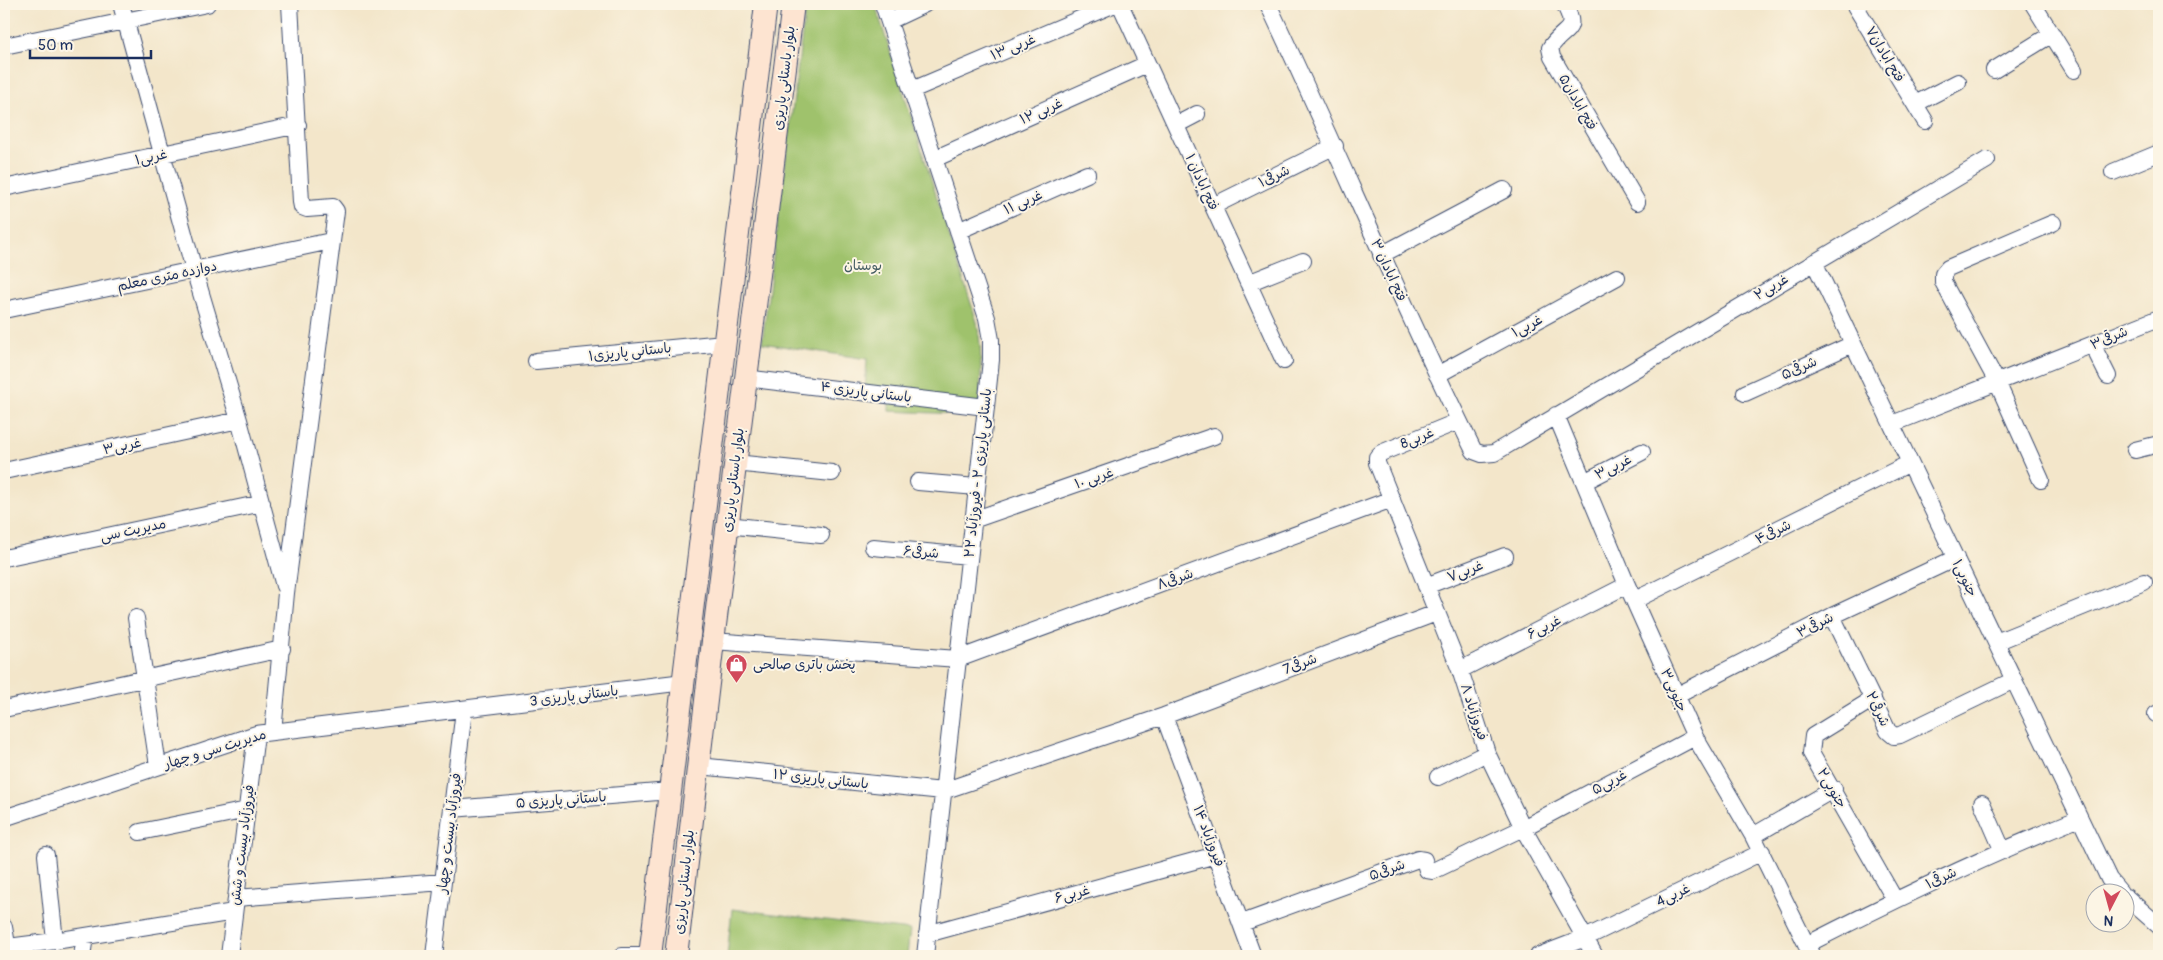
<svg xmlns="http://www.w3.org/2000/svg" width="2163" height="960" font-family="Pangolin,'Playpen Sans Arabic',sans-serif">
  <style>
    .green { fill: #9fc26c; stroke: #5d7865 }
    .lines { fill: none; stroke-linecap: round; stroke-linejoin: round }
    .minor-casing { stroke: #3b4a6e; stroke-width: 18 }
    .secondary-casing { stroke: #3b4a6e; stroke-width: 24 }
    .minor { stroke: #fff; stroke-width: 16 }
    .secondary { stroke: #fde4d1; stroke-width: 22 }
    .labels { text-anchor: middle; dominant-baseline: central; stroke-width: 4; stroke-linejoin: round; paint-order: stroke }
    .street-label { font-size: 14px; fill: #1b2f5e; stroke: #fcf5e5 }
    .park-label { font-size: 14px; fill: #435b62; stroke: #fcf5e5 }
    .poi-label { font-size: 14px; fill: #1b2f5e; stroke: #fcf5e5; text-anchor: start }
  </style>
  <rect width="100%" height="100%" fill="#fcf5e5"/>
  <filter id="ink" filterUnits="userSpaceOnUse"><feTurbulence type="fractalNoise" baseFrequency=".02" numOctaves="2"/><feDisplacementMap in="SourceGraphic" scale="10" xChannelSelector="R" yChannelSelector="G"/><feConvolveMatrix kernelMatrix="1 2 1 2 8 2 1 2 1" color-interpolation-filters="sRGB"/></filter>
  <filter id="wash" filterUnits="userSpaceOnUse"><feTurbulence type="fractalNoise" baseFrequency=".0096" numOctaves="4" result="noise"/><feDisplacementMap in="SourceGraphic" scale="20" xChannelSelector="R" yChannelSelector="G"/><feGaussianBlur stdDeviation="1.12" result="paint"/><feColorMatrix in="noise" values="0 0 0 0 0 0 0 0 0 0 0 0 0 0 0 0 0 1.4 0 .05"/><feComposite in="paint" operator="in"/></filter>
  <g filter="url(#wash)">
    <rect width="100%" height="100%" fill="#f3e6ca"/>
    <path class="green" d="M806,4H875L977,322C983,354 981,383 978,415L889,411V392L865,390L867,359L762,343Z
      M732,909L910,930L907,956H727Z"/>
  </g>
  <g filter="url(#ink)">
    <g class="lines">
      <defs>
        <path id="minor" d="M121,4L194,270L239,420L284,586
          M883,4L987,318L991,340V360L986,407L925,956
          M1120,4L1284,361
          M1268,4C1338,152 1401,304 1474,451L1482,454L1494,453L1987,160
          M1564,4C1580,33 1563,27 1550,48L1552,57L1637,202
          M1854,4L1925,121
          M2033,4L2074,70
          M889,21L925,4
          M4,46L207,4
          M1994,70L2052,34
          M912,90L1115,4
          M1915,104L1958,82
          M1176,125L1197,114
          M934,159L1147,64
          M2113,172L2159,153
          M4,188L298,125
          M1213,206L1335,146
          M958,231L1087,174
          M1381,255L1504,190
          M1814,262L2109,879L2120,892
          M1248,283L1303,261
          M4,310L331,241
          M2093,346L2108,376
          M536,361L724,343
          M1437,375L1617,277
          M745,378L986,407
          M1745,393L1853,344
          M1556,415L1627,585L1695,737L1753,836L1812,956
          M1459,421L1381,453L1377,457V463L1460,670L1487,753L1523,828L1595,956
          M1892,424L2159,318
          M2135,450L2159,444
          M735,463L832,473
          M4,471L239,420
          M2041,480L1997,382L1943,282V274L1948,268L2053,223
          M918,482L977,487
          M1584,482L1642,452
          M973,520L1214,436
          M727,525L821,535
          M873,547L969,556
          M4,558L262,503
          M1426,586L1505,556
          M1635,600L1910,463
          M1832,616L1888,731L1894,736L1900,735L2014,680
          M136,618L158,766
          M713,641L958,659L1392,499
          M1996,642L2144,582
          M1460,670L1627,585
          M1676,696L1832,616L1956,558
          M1873,699L1813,736L1811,753L1895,900
          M4,709L282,649
          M2156,714L2159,713
          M1164,716L1253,956
          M273,732L286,593L336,211L333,207L307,209L302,207L301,202L290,4
          M699,766L943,791L1164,716L1436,613
          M1438,777L1487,753
          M1982,803L2002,849
          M452,809L670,791
          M4,818L256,734L684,682
          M140,832L247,810
          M1753,836L1834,789
          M46,855L55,941
          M2126,897L2159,926
          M236,898L443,882
          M1242,923L1418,859L1424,860L1427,870L1433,871L1523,828L1695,737
          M4,927L9,956
          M927,934L1216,855
          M1806,945C1896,899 1986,856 2080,818
          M8,947L55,941L234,912
          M82,956L85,937
          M229,956L256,734
          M434,956L464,710
          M622,956H650
          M1538,956L1585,938L1762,852"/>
        <path id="secondary" d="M650,956L766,4
          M676,956L713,641L793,4"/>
      </defs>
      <use href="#minor" class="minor-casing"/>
      <use href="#secondary" class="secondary-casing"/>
      <use href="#minor" class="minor"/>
      <use href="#secondary" class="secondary"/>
    </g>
  </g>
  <defs>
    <symbol id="shop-pin" viewBox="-11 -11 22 30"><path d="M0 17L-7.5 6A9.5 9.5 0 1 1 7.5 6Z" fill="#d1495b" stroke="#fcf5e5"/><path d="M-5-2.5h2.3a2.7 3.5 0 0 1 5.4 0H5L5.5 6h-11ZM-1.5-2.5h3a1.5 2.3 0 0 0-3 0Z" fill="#fff"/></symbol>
  </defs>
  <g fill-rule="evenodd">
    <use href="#shop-pin" x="724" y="652" width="25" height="34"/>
  </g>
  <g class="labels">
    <g class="street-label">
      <text transform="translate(1013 47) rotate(-23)">غربی ۱۳</text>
      <text transform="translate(1885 54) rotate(59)">فتح ابادان۷</text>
      <text transform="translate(784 78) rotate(-83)">بلوار باستانی پاریزی</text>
      <text transform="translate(1578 102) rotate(60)">فتح ابادان۵</text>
      <text transform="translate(1041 111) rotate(-24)">غربی ۱۲</text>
      <text transform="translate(151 157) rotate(-12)">غربی۱</text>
      <text transform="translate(1274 176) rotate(-26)">شرقی۱</text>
      <text transform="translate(1202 182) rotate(65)">فتح ابادان ۱</text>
      <text transform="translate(1023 202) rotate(-24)">غربی ۱۱</text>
      <text transform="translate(1389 270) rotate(65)">فتح ابادان ۳</text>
      <text transform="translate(167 276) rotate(-12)">دوازده متری معلم</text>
      <text transform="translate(1771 287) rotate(-31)">غربی۲</text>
      <text transform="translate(1527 326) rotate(-28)">غربی۱</text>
      <text transform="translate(2109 338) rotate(-23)">شرقی۳</text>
      <text transform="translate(630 352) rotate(-6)">باستانی پاریزی۱</text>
      <text transform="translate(1799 368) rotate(-24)">شرقی۵</text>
      <text transform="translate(866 392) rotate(7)">باستانی پاریزی ۴</text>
      <text transform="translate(1417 438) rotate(-22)">غربی8</text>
      <text transform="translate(122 446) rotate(-12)">غربی۳</text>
      <text transform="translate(1613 467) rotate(-27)">غربی۳</text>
      <text transform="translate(978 473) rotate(-84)">باستانی پاریزی ۲ - فیروزآباد ۲۲</text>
      <text transform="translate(1094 478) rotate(-19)">غربی ۱۰</text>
      <text transform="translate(733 480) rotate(-83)">بلوار باستانی پاریزی</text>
      <text transform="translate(133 530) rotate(-12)">مدیریت سی</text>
      <text transform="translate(1773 532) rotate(-26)">شرقی۴</text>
      <text transform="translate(921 552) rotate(5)">شرقی۶</text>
      <text transform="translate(1465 571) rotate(-21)">غربی۷</text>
      <text transform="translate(1965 578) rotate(64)">جنوبی۱</text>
      <text transform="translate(1175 579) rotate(-20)">شرقی۸</text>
      <text transform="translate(1815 625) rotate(-27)">شرقی۳</text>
      <text transform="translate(1544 627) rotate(-27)">غربی۶</text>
      <text transform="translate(1300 664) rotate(-21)">شرقی7</text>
      <text transform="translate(1674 690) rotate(66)">جنوبی۳</text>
      <text transform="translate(574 696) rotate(-7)">باستانی پاریزی 3</text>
      <text transform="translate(1878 709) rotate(64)">شرقی۲</text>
      <text transform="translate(1474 712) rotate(72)">فیروزآباد ۸</text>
      <text transform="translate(215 749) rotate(-17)">مدیریت سی و چهار</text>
      <text transform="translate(821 779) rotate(6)">باستانی پاریزی ۱۲</text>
      <text transform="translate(1609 782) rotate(-28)">غربی۵</text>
      <text transform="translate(1832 788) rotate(59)">جنوبی۲</text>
      <text transform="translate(561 800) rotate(-4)">باستانی پاریزی ۵</text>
      <text transform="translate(449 833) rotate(-83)">فیروزآباد بیست و چهار</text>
      <text transform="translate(1209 836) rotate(69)">فیروزآباد ۱۴</text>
      <text transform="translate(242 845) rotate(-83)">فیروزآباد بیست و شش</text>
      <text transform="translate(1387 870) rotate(-20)">شرقی۵</text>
      <text transform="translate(1941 878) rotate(-25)">شرقی۱</text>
      <text transform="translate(684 882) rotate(-84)">بلوار باستانی پاریزی</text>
      <text transform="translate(1072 894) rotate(-15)">غربی۶</text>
      <text transform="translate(1673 895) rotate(-26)">غربی4</text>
    </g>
    <g class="park-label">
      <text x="863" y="265">بوستان</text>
    </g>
    <g class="poi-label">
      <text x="753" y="664">پخش باتری صالحی</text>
    </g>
  </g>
  <rect width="2163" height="960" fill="none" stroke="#fcf5e5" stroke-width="20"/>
  <g transform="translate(2110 908) rotate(186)"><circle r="24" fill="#fcf5e5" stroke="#a2a6af"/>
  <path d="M0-4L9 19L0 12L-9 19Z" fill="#d1495b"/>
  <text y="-8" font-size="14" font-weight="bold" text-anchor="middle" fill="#1b2f5e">N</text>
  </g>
  <path d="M30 50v8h121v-8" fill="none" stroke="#1b2f5e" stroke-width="2.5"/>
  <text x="38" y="50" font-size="15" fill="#1b2f5e" stroke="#fcf5e5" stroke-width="4" paint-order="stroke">50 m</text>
</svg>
